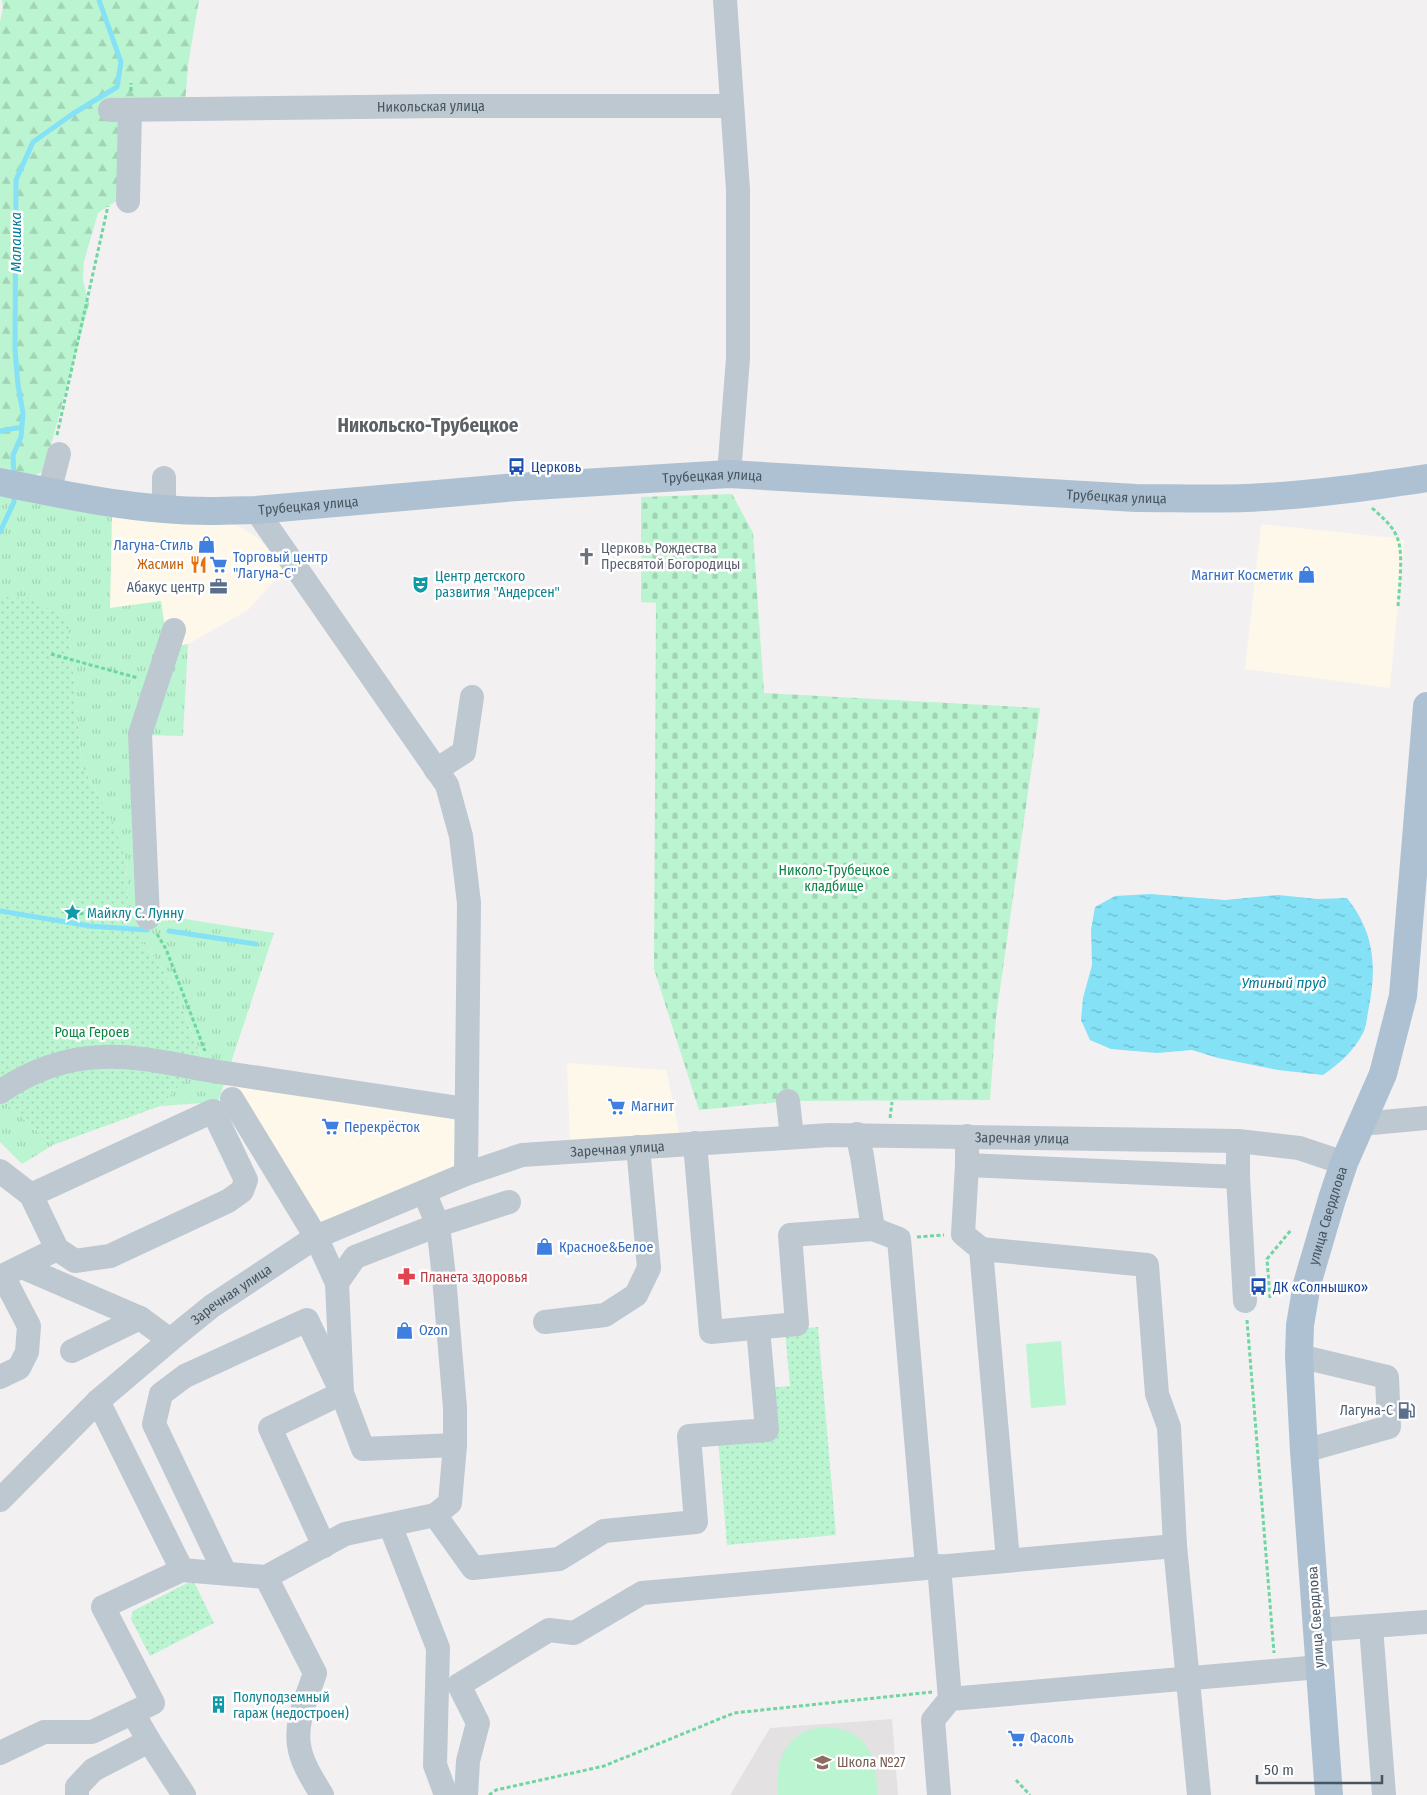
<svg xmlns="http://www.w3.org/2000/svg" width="1427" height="1795" font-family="'Fira Sans Condensed',sans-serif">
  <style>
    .commercial { fill: #fef8ea }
    .education { fill: #e4e1e2 }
    .grass { fill: url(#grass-tufts) }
    .forest { fill: url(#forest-firs) }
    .cemetery { fill: url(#cemetery-stones) }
    .park { fill: url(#park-dots) }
    .pitch { fill: #bbf4d0 }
    .water { fill: url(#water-ripples) }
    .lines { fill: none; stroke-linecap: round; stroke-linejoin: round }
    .stream { stroke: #84e1f6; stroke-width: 5 }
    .path { stroke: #6fd6a1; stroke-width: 3; stroke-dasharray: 4 2.5; stroke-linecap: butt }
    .minor { stroke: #bdc8d1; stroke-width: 24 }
    .major { stroke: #aec1d2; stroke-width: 28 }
    .labels { text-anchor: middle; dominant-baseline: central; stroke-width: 5; stroke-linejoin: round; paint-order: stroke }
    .street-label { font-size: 14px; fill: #465560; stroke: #fff }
    .transit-label { font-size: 14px; fill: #164399; stroke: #fff; text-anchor: start }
    .shop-label { font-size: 14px; fill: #366cbe; stroke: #fff; text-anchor: start }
    .worship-label { font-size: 14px; fill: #5b616d; stroke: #fff; text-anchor: start }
    .food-label { font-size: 14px; fill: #c56008; stroke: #fff; text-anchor: end }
    .culture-label { font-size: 14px; fill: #0d838f; stroke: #fff; text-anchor: start }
    .service-label { font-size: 14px; fill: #4e5e75; stroke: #fff; text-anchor: end }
    .park-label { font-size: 14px; fill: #0d8546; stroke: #fff }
    .health-label { font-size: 14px; fill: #be3a42; stroke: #fff; text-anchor: start }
    .education-label { font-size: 14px; fill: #785e54; stroke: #fff; text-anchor: start }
    .water-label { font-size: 15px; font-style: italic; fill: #037c98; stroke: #fff }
    .district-label { font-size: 19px; font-weight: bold; fill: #5c6166; stroke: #fff }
  </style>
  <defs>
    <pattern id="grass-tufts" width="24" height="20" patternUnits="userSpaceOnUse" patternTransform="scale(1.25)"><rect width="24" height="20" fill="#bbf4d0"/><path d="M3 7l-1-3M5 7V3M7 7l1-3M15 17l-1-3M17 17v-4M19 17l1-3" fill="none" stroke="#a2d3b5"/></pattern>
    <pattern id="forest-firs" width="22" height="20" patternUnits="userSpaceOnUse" patternTransform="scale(1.25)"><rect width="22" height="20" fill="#bbf4d0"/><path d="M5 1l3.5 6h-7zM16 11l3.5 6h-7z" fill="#a2d3b5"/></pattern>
    <pattern id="cemetery-stones" width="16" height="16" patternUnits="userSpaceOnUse" patternTransform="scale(1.25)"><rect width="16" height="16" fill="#bbf4d0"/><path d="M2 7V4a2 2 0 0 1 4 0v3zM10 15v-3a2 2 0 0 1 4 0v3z" fill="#a2d3b5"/></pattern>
    <pattern id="park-dots" width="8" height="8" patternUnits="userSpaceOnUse" patternTransform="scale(1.25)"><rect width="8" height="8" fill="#bbf4d0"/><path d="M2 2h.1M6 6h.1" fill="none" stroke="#a2d3b5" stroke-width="1.8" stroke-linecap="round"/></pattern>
    <pattern id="water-ripples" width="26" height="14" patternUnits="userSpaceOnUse" patternTransform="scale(1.25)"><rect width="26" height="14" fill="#84e1f6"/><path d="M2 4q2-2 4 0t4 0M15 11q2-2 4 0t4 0" fill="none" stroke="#6eb9cb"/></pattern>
  </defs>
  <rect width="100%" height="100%" fill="#f3f0f1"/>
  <path class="commercial" d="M112,510L226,523L238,526L255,536L270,550L284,570L248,610L188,644L168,648L110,608Z
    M1261,524L1404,539L1390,688L1245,669Z
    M567,1063L666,1070L680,1136L570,1143Z
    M225,1080L460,1114L459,1160L452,1172L319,1222Z"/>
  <path class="education" d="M892,1719L898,1795H730L770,1728Z"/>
  <path class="grass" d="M0,490L112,510L110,608L161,601L168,647L188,644L183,736L145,735L153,914L274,933L218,1102L160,1106L203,1060L178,997L161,967L129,924L126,861L99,797L82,766L68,622L31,598L0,597Z
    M0,1098L53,1145L22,1164L0,1142Z"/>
  <path class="forest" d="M2,0H199L188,65L184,116L138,120L119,199L98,213L84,261L83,280L89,304L44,471L36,475L0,468V22L3,7Z"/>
  <path class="cemetery" d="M732,494L753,533L764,693L1040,708L996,1017L990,1100L788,1101L699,1110L654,969L656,603L641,602V497Z"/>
  <path class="park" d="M0,597L31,598L68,621L82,766L113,823L126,861L129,924L161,967L178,997L203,1061L160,1106L53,1145L0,1098Z
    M818,1327L836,1535L727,1545L718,1439L770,1434L767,1388L790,1386L785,1330Z
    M193,1580L214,1623L150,1656L131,1619L133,1611Z"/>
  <path class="pitch" d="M1061,1341L1066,1405L1031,1408L1026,1344Z
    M824,1727C830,1728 838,1728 844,1730C874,1740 876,1768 878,1795H778C776,1770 779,1745 804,1732C810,1729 818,1728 824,1727Z"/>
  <path class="water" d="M1150,894L1225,900L1278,895L1317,899L1347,898C1374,932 1377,965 1369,1007C1367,1015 1367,1026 1363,1033C1354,1051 1339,1064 1323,1075L1278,1070L1218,1058L1192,1050L1157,1053L1111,1049L1090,1040L1081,1020L1083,998L1092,965L1091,930L1095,907L1115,896Z"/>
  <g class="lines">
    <path class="stream" d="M0,431L22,427
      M14,476L13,455L21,437L23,413L18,385L15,349L16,180L33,142L74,113L117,87L121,62L99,0
      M0,532L14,502V492
      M0,911L90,926L147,930
      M169,931L256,944"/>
    <path class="path" d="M131,91V83
      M57,435L108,206
      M1372,508C1382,517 1392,525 1397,537C1404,553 1399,589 1398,607
      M51,654L138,678
      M73,913L130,917
      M157,934L166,949L205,1051
      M890,1118L892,1102
      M917,1237L944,1235
      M1270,1298L1267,1259L1291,1230
      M1247,1320L1274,1653
      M1016,1780L1030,1795
      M489,1795L496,1790L604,1766L734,1713L932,1692"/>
    <g class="minor">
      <path d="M725,0L738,190V358L729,474"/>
      <path id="s1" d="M110,110L443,106H732"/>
      <path d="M128,201L130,110"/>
      <path d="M49,492L59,454"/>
      <path d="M164,508V478"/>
      <path d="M256,510L447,785L461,836L469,903L466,1174"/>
      <path d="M436,770L464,752L472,697"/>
      <path d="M148,918L140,734L174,630"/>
      <path d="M0,1092C30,1071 66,1058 102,1057C142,1055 180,1066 219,1072C301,1084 384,1097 466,1109"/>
      <path d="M232,1099L316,1237L337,1283L342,1393L363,1449L455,1445"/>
      <path d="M788,1101L792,1137"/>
      <path d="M1361,1124L1427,1118"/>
      <path d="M967,1136V1165L963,1234L981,1249L1008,1560"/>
      <path d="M695,1143L711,1332L797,1324L790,1235L873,1229L862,1156L857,1134"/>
      <path d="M967,1165L1238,1177V1141"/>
      <path d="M0,1171L31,1195"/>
      <path d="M1238,1177L1245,1301"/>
      <path d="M424,1192L438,1225L444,1277L455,1408V1445L450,1503L435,1515"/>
      <path d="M873,1229L899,1239L927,1567"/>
      <path d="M981,1249L1147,1265L1157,1394L1169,1427L1175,1546L1199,1795"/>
      <path d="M22,1267L140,1318L170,1340"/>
      <path d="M0,1277L57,1249L31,1195L213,1111L246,1180L242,1191L228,1201L110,1256L75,1261L57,1249"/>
      <path d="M337,1283L355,1257L438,1225L509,1202"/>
      <path d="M545,1322L605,1315L636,1295L649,1268L638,1147"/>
      <path d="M72,1351L140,1318"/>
      <path d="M1299,1356L1387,1377L1389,1427L1304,1451"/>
      <path d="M0,1377L19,1368L27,1352L29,1326L3,1276"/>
      <path id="s2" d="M0,1500L98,1401L170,1340L212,1306L316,1237L466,1174L522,1155L830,1135L1238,1141L1299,1148L1344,1163"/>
      <path d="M390,1525L438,1648L435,1765L446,1795"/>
      <path d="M182,1570L266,1577L345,1534L435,1515L473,1568L559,1559L604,1531L696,1522L689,1436L767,1430L758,1328"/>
      <path d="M225,1573L154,1424L161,1394L185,1376L307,1320L342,1393L270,1428L324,1546"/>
      <path d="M266,1577L315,1673C308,1695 295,1721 299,1745C301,1762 313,1780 322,1795"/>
      <path d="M1371,1627L1384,1795"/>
      <path d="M1317,1630L1427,1622"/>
      <path d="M950,1699L1320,1667"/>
      <path d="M133,1713L149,1741L184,1795"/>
      <path d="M0,1753L44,1732H92L153,1703L103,1607L182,1570L98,1401"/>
      <path d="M77,1795V1787L93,1770L149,1741"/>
      <path d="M466,1795L468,1761L478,1723L459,1685L549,1630L574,1633L642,1593L1175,1546"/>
      <path d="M939,1795L933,1720L950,1699L939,1566"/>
    </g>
    <g class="major">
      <path id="s3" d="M0,482C68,496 139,511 210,511C225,511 240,510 256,510L517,487L729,474L1136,498C1179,498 1222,500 1265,497C1319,494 1373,486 1427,478"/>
      <path id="s4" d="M1329,1795L1304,1451L1299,1356L1300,1325L1307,1284L1332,1199L1344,1163L1383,1074L1403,996L1427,706"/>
    </g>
  </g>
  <defs>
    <symbol id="bus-bare" viewBox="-9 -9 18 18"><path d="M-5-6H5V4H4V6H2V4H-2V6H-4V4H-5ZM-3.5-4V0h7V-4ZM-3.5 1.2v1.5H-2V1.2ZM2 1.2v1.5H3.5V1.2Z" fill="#1a4fb4" stroke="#fff" stroke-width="2.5" paint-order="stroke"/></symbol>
    <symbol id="shop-bare" viewBox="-9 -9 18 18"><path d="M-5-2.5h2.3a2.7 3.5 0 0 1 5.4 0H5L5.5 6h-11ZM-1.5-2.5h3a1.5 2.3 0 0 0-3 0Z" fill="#3f7fe0" stroke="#fff" stroke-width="2.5" paint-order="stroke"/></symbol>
    <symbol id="church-bare" viewBox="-9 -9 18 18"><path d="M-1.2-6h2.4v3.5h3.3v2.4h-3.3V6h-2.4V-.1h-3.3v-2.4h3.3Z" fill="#6b7280" stroke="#fff" stroke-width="2.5" paint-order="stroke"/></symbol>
    <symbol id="restaurant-bare" viewBox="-9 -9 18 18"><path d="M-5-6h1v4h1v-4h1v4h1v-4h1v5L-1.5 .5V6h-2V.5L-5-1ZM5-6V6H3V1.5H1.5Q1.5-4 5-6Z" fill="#e8710a" stroke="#fff" stroke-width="2.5" paint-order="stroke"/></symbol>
    <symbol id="supermarket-bare" viewBox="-9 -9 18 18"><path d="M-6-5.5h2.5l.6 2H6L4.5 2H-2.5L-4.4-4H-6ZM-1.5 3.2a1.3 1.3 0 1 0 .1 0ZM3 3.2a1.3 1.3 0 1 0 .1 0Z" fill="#3f7fe0" stroke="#fff" stroke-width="2.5" paint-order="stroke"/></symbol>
    <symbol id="theatre-bare" viewBox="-9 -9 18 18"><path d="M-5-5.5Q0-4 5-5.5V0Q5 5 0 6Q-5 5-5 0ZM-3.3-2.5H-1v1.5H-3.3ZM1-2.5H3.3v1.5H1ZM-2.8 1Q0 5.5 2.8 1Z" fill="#0f9aa8" stroke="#fff" stroke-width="2.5" paint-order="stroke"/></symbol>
    <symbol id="office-bare" viewBox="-9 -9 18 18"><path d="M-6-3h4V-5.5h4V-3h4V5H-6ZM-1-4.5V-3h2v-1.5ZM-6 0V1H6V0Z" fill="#5c6f8a" stroke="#fff" stroke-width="2.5" paint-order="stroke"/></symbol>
    <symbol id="sight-bare" viewBox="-9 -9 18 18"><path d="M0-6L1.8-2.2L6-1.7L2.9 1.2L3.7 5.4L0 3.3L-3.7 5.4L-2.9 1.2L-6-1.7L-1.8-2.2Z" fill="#0f9aa8" stroke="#fff" stroke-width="2.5" paint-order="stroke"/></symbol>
    <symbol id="pharmacy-bare" viewBox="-9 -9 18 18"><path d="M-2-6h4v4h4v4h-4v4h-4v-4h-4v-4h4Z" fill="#e0444e" stroke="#fff" stroke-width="2.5" paint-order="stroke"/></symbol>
    <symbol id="fuel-bare" viewBox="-9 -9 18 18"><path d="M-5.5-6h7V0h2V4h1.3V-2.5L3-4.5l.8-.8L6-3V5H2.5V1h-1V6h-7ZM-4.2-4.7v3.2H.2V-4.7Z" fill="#5c6f8a" stroke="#fff" stroke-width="2.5" paint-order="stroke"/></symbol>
    <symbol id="building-bare" viewBox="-9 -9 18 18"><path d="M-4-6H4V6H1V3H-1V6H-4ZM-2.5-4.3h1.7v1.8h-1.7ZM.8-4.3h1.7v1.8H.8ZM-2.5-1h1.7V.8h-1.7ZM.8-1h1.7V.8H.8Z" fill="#0f9aa8" stroke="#fff" stroke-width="2.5" paint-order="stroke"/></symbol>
    <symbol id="school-bare" viewBox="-9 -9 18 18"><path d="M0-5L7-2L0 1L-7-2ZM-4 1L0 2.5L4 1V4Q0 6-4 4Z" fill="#8d6e63" stroke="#fff" stroke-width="2.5" paint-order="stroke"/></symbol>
  </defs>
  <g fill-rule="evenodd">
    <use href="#bus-bare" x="504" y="454" width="25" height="25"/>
    <use href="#shop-bare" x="194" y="532" width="25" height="25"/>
    <use href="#church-bare" x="574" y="544" width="25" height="25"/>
    <use href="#restaurant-bare" x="186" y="552" width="25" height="25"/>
    <use href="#supermarket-bare" x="206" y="552" width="25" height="25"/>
    <use href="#shop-bare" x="1294" y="562" width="25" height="25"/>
    <use href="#theatre-bare" x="408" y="572" width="25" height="25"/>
    <use href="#office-bare" x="206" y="574" width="25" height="25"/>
    <use href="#sight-bare" x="60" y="900" width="25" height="25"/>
    <use href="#supermarket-bare" x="604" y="1094" width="25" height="25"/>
    <use href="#supermarket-bare" x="318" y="1114" width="25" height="25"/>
    <use href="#shop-bare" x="532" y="1234" width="25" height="25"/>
    <use href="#pharmacy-bare" x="394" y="1264" width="25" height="25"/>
    <use href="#bus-bare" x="1246" y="1274" width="25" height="25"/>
    <use href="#shop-bare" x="392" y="1318" width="25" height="25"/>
    <use href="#fuel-bare" x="1394" y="1398" width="25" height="25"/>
    <use href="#building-bare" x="206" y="1692" width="25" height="25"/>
    <use href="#supermarket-bare" x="1004" y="1726" width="25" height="25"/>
    <use href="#school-bare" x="810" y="1750" width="25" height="25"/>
  </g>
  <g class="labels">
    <g class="street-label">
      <text stroke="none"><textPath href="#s1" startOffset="321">Никольская улица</textPath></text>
      <text stroke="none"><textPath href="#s3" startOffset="716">Трубецкая улица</textPath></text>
      <text stroke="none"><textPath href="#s3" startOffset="1121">Трубецкая улица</textPath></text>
      <text stroke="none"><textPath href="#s3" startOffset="311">Трубецкая улица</textPath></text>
      <text stroke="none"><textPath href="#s2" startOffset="1135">Заречная улица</textPath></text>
      <text stroke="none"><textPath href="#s2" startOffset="730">Заречная улица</textPath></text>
      <text stroke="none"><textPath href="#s4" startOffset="584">улица Свердлова</textPath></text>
      <text stroke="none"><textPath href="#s2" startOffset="310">Заречная улица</textPath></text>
      <text transform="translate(1316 1617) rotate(-94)">улица Свердлова</text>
    </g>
    <g class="transit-label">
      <text x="531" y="467">Церковь</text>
      <text x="1273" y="1287">ДК «Солнышко»</text>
    </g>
    <g class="shop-label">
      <text x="193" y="545" text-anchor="end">Лагуна-Стиль</text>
      <text x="233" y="557">Торговый центр<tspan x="233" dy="16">"Лагуна-С"</tspan></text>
      <text x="1293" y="575" text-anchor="end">Магнит Косметик</text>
      <text x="631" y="1106">Магнит</text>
      <text x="344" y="1127">Перекрёсток</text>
      <text x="559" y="1247">Красное&amp;Белое</text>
      <text x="419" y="1330">Ozon</text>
      <text x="1030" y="1738">Фасоль</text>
    </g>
    <g class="worship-label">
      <text x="601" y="548">Церковь Рождества<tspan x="601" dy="16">Пресвятой Богородицы</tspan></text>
    </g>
    <g class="food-label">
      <text x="184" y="564">Жасмин</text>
    </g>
    <g class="culture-label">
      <text x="435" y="576">Центр детского<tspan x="435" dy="16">развития "Андерсен"</tspan></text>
      <text x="87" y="913">Майклу С. Лунну</text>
      <text x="233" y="1697">Полуподземный<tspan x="233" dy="16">гараж (недостроен)</tspan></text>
    </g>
    <g class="service-label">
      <text x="205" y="587">Абакус центр</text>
      <text x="1393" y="1410">Лагуна-С</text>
    </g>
    <g class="park-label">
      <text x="834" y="870">Николо-Трубецкое<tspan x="834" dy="16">кладбище</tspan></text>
      <text x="92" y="1032">Роща Героев</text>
    </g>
    <g class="health-label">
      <text x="420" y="1277">Планета здоровья</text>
    </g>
    <g class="education-label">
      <text x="837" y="1762">Школа №27</text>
    </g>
    <g class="water-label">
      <text transform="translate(16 242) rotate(-90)">Малашка</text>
      <text x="1284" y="983">Утиный пруд</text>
    </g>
    <g class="district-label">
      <text x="428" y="425">Никольско-Трубецкое</text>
    </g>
  </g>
  <path d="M1257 1775v8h125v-8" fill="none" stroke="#465560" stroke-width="2.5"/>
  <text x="1264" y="1775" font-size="15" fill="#465560" stroke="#ffffff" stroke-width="4" paint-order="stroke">50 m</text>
</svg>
